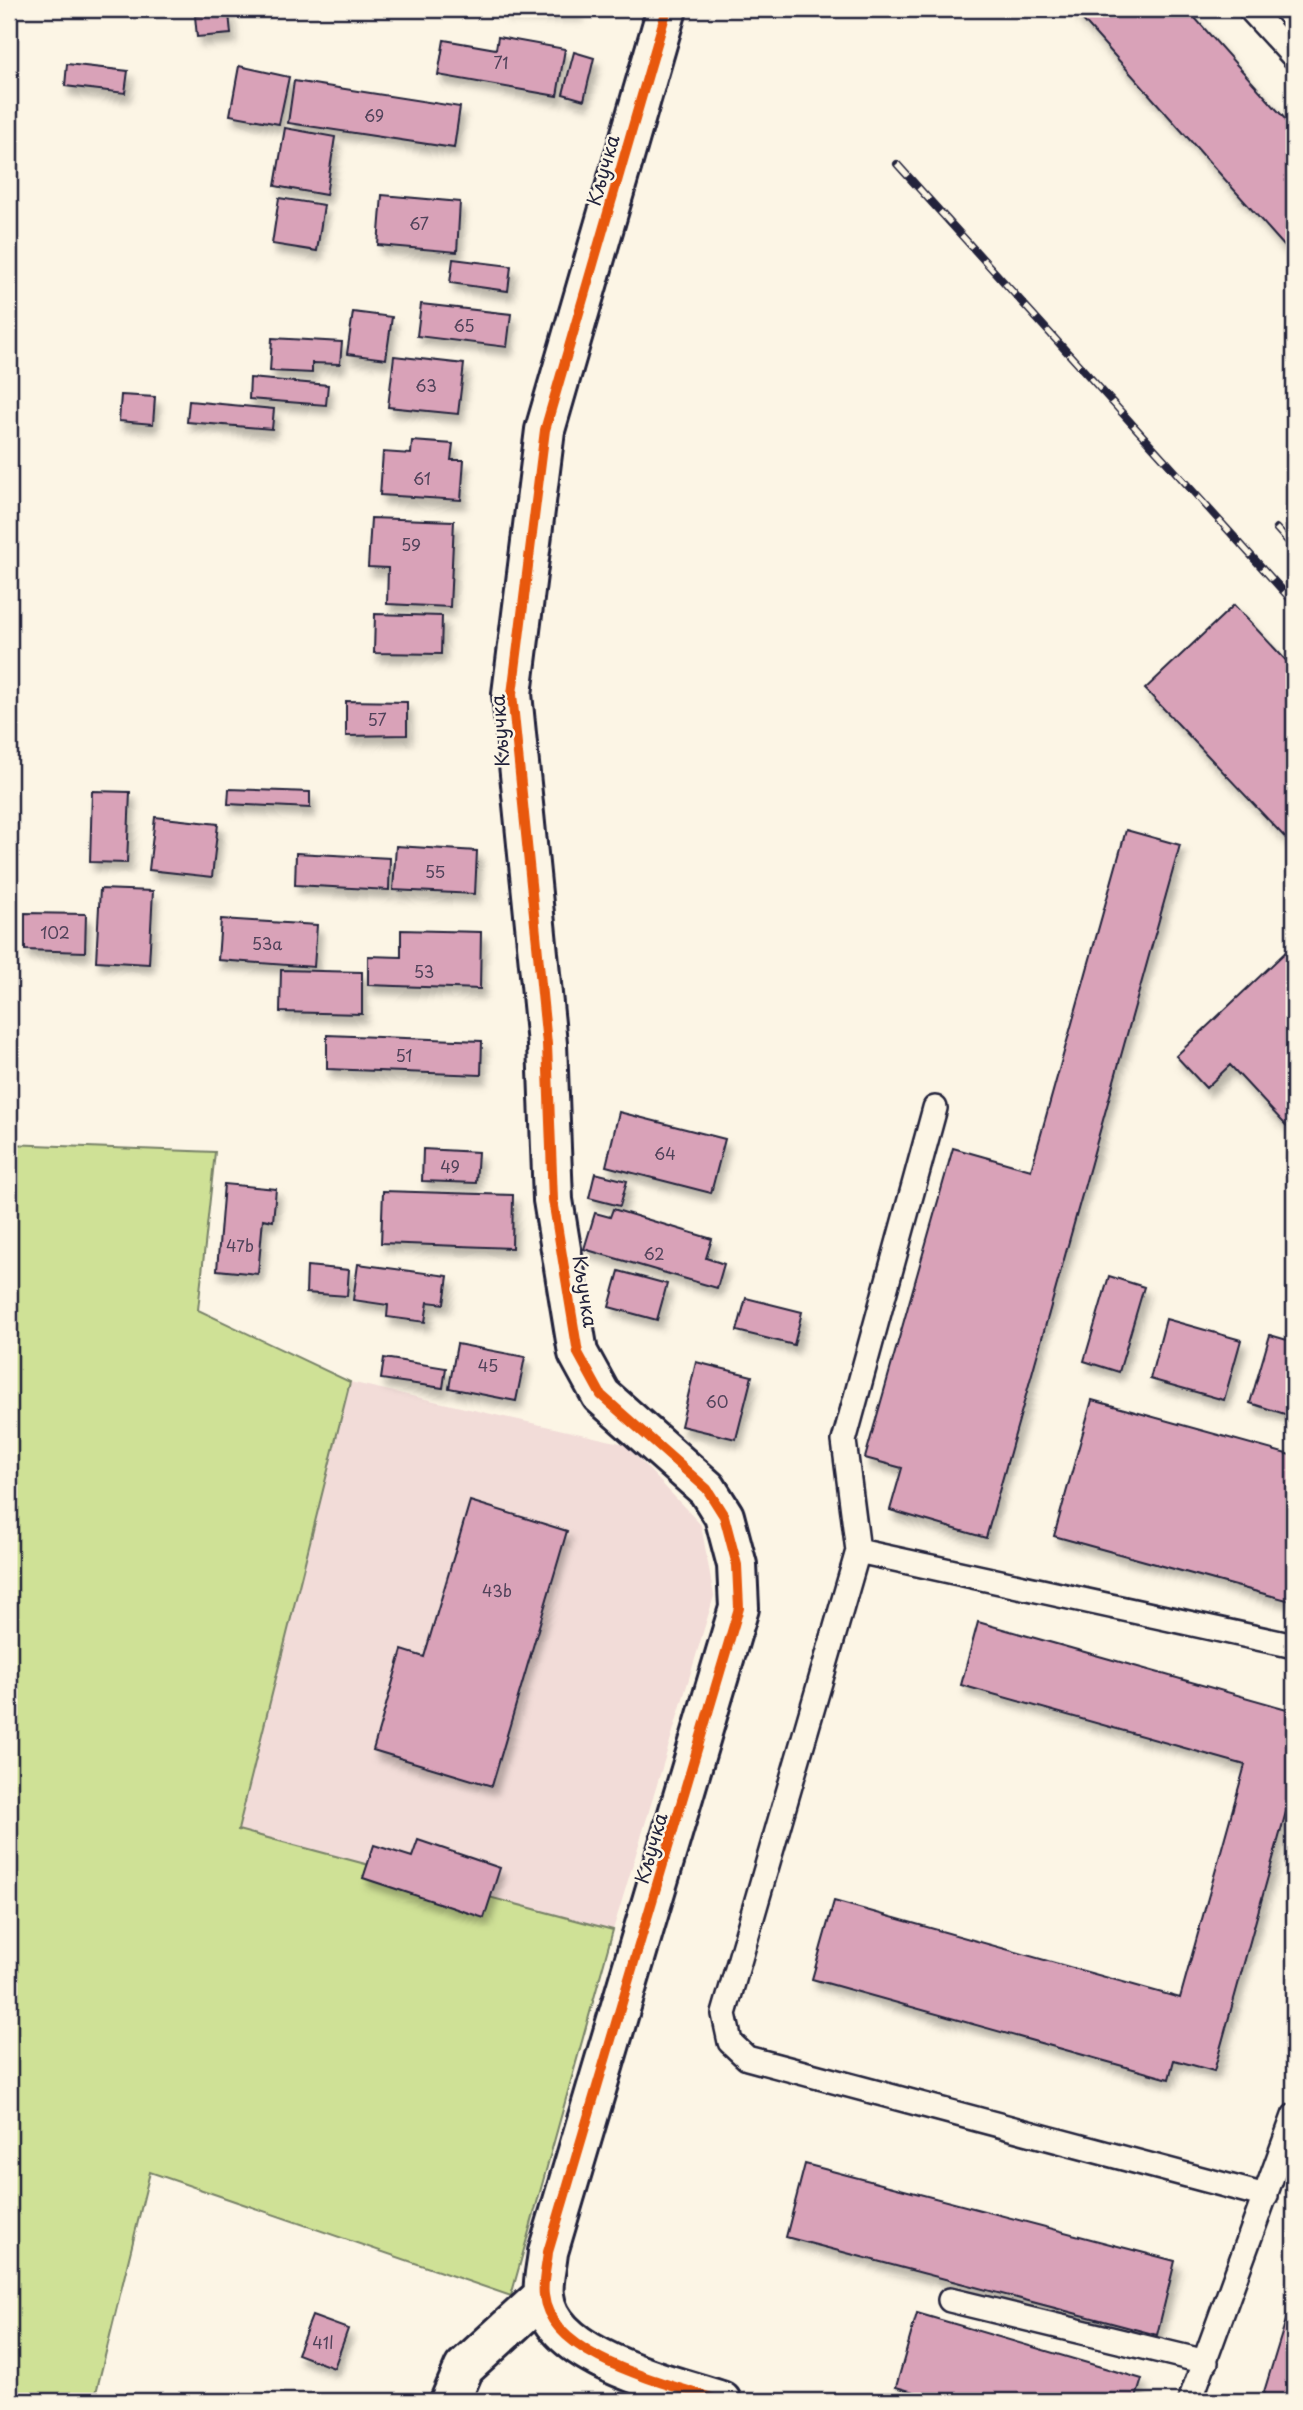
<svg xmlns="http://www.w3.org/2000/svg" width="1303" height="2410" font-family="'Playpen Sans',sans-serif">
  <style>
    .built { fill: #f2dcd8 }
    .green { fill: #cfe196; stroke: #788268; stroke-width: 2 }
    .building { fill: #d9a2b8; stroke: #22223b; stroke-width: 2; filter: url(#shadow) }
    .lines { fill: none; stroke-linecap: round; stroke-linejoin: round }
    .service-casing { stroke: #22223b; stroke-width: 28 }
    .minor-casing { stroke: #22223b; stroke-width: 44 }
    .service { stroke: #fcf5e5; stroke-width: 23 }
    .minor { stroke: #fcf5e5; stroke-width: 38 }
    .rail-casing { stroke: #22223b; stroke-width: 8 }
    .rail { stroke: #fcf5e5; stroke-width: 5; stroke-dasharray: 16; stroke-linecap: butt }
    .cycleway-casing { stroke: #fcf5e5; stroke-width: 15 }
    .cycleway { stroke: #e8590c; stroke-width: 10 }
    .labels { text-anchor: middle; dominant-baseline: central; stroke-width: 5; stroke-linejoin: round; paint-order: stroke }
    .number-label { font-size: 16px; fill: #50425a }
    .street-label { font-size: 19px; fill: #22223b; stroke: #fcf5e5 }
  </style>
  <defs>
    <filter id="shadow"><feDropShadow dx="4.5" dy="8" stdDeviation="3.5" flood-color="#0004"/></filter>
  </defs>
  <rect width="100%" height="100%" fill="#fcf5e5"/>
  <filter id="ink" filterUnits="userSpaceOnUse"><feTurbulence type="fractalNoise" baseFrequency=".0143" numOctaves="2"/><feDisplacementMap in="SourceGraphic" scale="14" xChannelSelector="R" yChannelSelector="G"/><feConvolveMatrix kernelMatrix="1 2 1 2 8 2 1 2 1" color-interpolation-filters="sRGB"/></filter>
  <g filter="url(#ink)">
    <path class="built" d="M350,1382L625,1444L701,1525L714,1596L613,1930L238,1830Z"/>
    <path class="green" d="M9,1144L215,1152L198,1310L350,1382L238,1830L613,1930L511,2296L150,2172L94,2401H9Z"/>
    <path class="building" d="M504,9H578V12L504,11Z
      M1073,9H1187L1294,129V257Z
      M229,13L231,34L197,37L195,16Z
      M498,37L565,49L557,96L438,75L444,40L496,49Z
      M574,52L594,58L584,100L563,94Z
      M67,64L128,71L125,93L65,86Z
      M239,66L289,77L279,124L230,115Z
      M294,81L460,107L454,148L288,123Z
      M285,128L335,137L326,195L275,186Z
      M382,195L460,202L457,252L378,245Z
      M279,198L324,205L317,251L272,244Z
      M453,259L511,266L508,291L450,283Z
      M421,304L511,314L507,347L417,336Z
      M353,312L392,317L386,359L347,354Z
      M272,338L342,342L340,364L312,363V373L270,371Z
      M394,356L464,364L458,414L388,407Z
      M250,378L328,385L326,405L249,399Z
      M121,395L155,397L153,424L119,421Z
      M189,401L274,409L272,429L187,422Z
      M412,441L453,444L451,460H464L461,500L380,495L383,452L411,454Z
      M371,518L454,521L450,607L387,604L388,568L368,567Z
      M1234,605L1294,669V847L1145,689Z
      M375,614L442,616L441,654L374,653Z
      M346,701L407,702V735L346,736Z
      M229,789L310,792V808L228,804Z
      M92,791L130,792L127,863L90,862Z
      M155,817L218,824L212,877L149,870Z
      M1126,830L1180,845L986,1538L890,1510L902,1468L865,1458L953,1148L1031,1170Z
      M396,846L477,851L475,894L393,890Z
      M296,853L390,858L389,890L295,885Z
      M100,889L153,891L149,964L96,961Z
      M25,913L86,914L85,952L25,950Z
      M221,919L317,925L314,967L218,960Z
      M401,930L481,932L480,989L368,985V956L401,957Z
      M1294,944V1134L1230,1065L1206,1088L1176,1056Z
      M281,970L362,972V1014L280,1012Z
      M327,1035L482,1041L481,1075L327,1069Z
      M619,1112L725,1139L711,1193L606,1166Z
      M423,1149L478,1152L476,1183L422,1181Z
      M595,1173L627,1181L620,1206L589,1198Z
      M224,1184L276,1189L273,1221L263,1219L258,1274L217,1270Z
      M383,1191L513,1195L512,1248L381,1243Z
      M613,1209L712,1239L706,1258L724,1264L717,1288L584,1249L595,1213L610,1217Z
      M358,1264L448,1276L444,1304L428,1302L425,1322L387,1317L388,1305L353,1300Z
      M307,1266L349,1270L347,1296L306,1293Z
      M619,1271L667,1284L657,1320L609,1307Z
      M1109,1276L1144,1287L1119,1372L1084,1361Z
      M746,1298L802,1312L794,1345L737,1331Z
      M1166,1319L1241,1340L1224,1400L1150,1379Z
      M1270,1335L1294,1342V1417L1250,1403Z
      M457,1344L525,1357L516,1401L449,1388Z
      M384,1358L446,1368L443,1388L381,1379Z
      M696,1362L752,1376L736,1439L681,1426Z
      M1092,1400L1294,1456V1602L1054,1536Z
      M470,1501L567,1531L492,1786L373,1750L402,1650L424,1657Z
      M978,1622L1294,1711V1783L1214,2071L1174,2060L1169,2079L812,1979L834,1901L1180,1998L1245,1765L961,1685Z
      M418,1840L500,1868L484,1918L363,1878L374,1845L412,1857Z
      M805,2164L1175,2261L1157,2335L786,2237Z
      M1294,2294V2401H1283L1263,2395Z
      M917,2313L1142,2379L1135,2401H945L896,2387Z
      M312,2316L348,2329L334,2368L297,2354Z"/>
    <g class="lines">
      <defs>
        <path id="service" d="M1250,9L1294,57
          M935,1108L844,1441L858,1551L724,2014L730,2042L747,2058L1266,2196
          M858,1551L1294,1646
          M950,2300L1206,2362
          M1190,2401L1294,2116"/>
        <path id="minor" d="M667,9L545,430L512,694L547,1044L553,1200L578,1353L601,1395L707,1489L724,1516L737,1565L739,1608L548,2252C547,2265 542,2282 544,2295C550,2359 671,2384 721,2401
          M450,2401L464,2368L544,2295"/>
      </defs>
      <use href="#service" class="service-casing"/>
      <use href="#minor" class="minor-casing"/>
      <use href="#service" class="service"/>
      <use href="#minor" class="minor"/>
      <defs>
        <path id="rail" d="M897,164L1294,603
          M1276,528L1294,548"/>
      </defs>
      <use href="#rail" class="rail-casing"/>
      <use href="#rail" class="rail"/>
      <defs>
        <path id="cycleway" d="M667,9L545,430L512,694L547,1044L553,1200L578,1353L601,1395L707,1489L724,1516L737,1565L739,1608L548,2252C547,2265 542,2282 544,2295C550,2359 671,2384 721,2401"/>
      </defs>
      <use href="#cycleway" class="cycleway-casing"/>
      <use href="#cycleway" class="cycleway"/>
    </g>
  </g>
  <g class="labels">
    <g class="number-label">
      <text x="501" y="62">71</text>
      <text x="374" y="115">69</text>
      <text x="419" y="223">67</text>
      <text x="464" y="325">65</text>
      <text x="426" y="385">63</text>
      <text x="422" y="478">61</text>
      <text x="411" y="544">59</text>
      <text x="377" y="719">57</text>
      <text x="435" y="871">55</text>
      <text x="55" y="932">102</text>
      <text x="267" y="943">53a</text>
      <text x="424" y="971">53</text>
      <text x="404" y="1055">51</text>
      <text x="665" y="1153">64</text>
      <text x="450" y="1166">49</text>
      <text x="240" y="1245">47b</text>
      <text x="654" y="1253">62</text>
      <text x="488" y="1365">45</text>
      <text x="717" y="1401">60</text>
      <text x="497" y="1590">43b</text>
      <text x="323" y="2342">41l</text>
    </g>
    <g class="street-label">
      <text transform="translate(602 170) rotate(-74)">Кључка</text>
      <text transform="translate(499 731) rotate(-94)">Кључка</text>
      <text transform="translate(586 1291) rotate(81)">Кључка</text>
      <text transform="translate(650 1848) rotate(-74)">Кључка</text>
    </g>
  </g>
  <rect width="1303" height="2410" fill="none" stroke="#fcf5e5" stroke-width="35"/>
  <rect x="18" y="18" width="1268" height="2375" fill="none" stroke="#22223b" stroke-width="2.5" filter="url(#ink)"/>
</svg>
